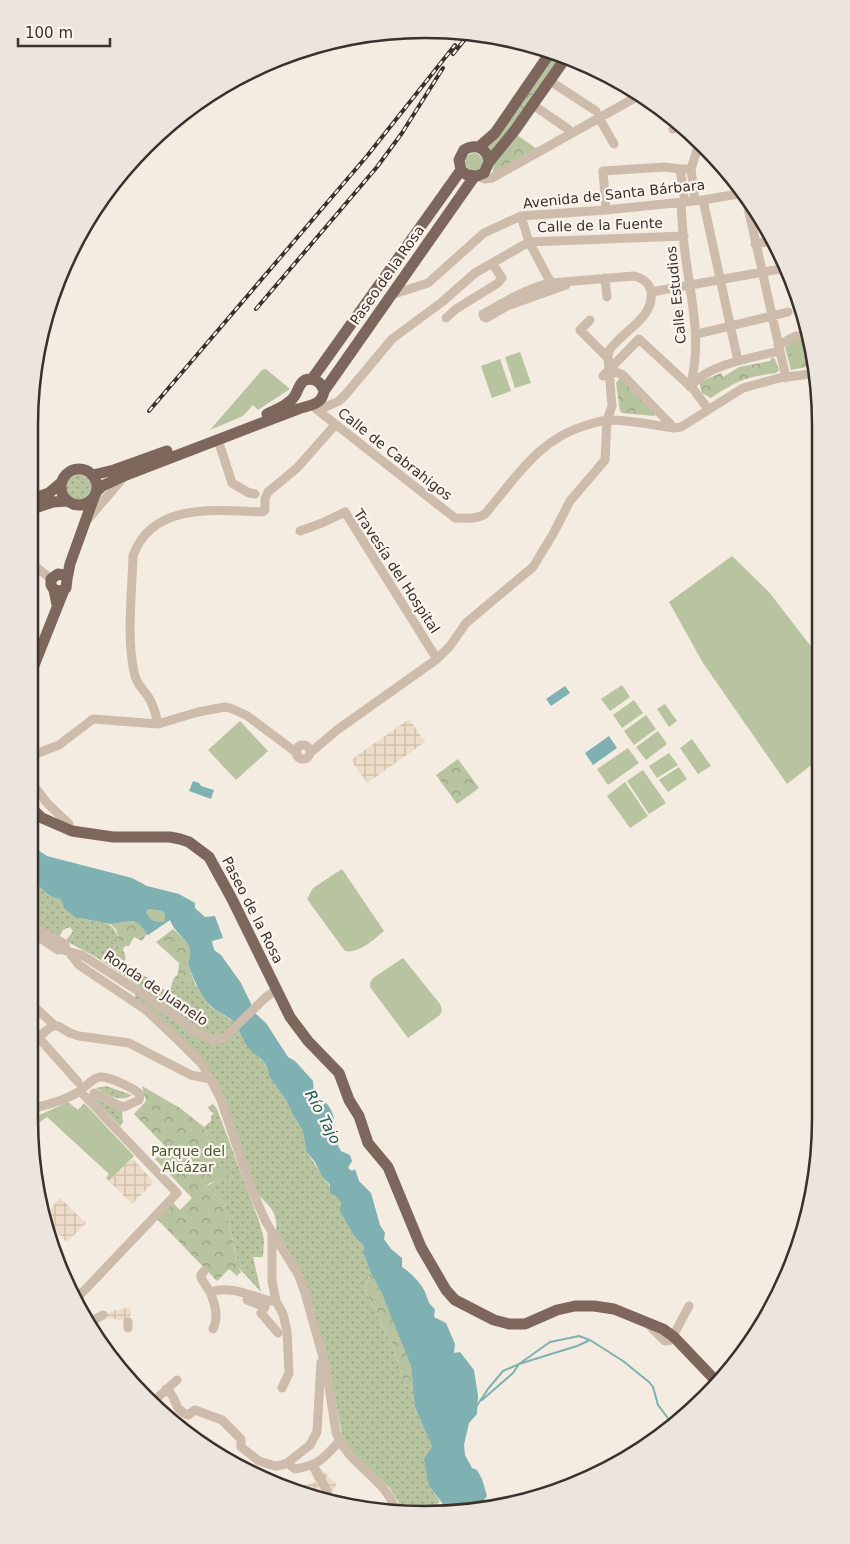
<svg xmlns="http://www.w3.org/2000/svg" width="850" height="1544" font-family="'DejaVu Sans',sans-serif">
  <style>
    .grass { fill: url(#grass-dots) }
    .forest { fill: url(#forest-crowns) }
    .garden { fill: #b8c4a0 }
    .plaza { fill: url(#plaza-grid) }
    .water { fill: #7fb0b2; fill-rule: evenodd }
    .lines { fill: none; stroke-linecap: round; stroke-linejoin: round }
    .stream { stroke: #7fb0b2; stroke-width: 2 }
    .minor { stroke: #cdbbac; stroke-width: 9 }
    .major { stroke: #7d675c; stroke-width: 11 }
    .rail-casing { stroke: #3b302b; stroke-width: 4 }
    .rail { stroke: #fbf5ee; stroke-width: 2; stroke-dasharray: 5.5; stroke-linecap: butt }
    .labels { text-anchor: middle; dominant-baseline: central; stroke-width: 4.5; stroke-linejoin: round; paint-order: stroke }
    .street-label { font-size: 14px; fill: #3b302b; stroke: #fbf5ee }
    .park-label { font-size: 14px; fill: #4a5a2e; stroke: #fbf5ee }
    .water-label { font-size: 15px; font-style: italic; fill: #1f5a5e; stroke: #fbf5ee }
    .rim { fill: none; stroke: #3b302b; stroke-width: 2.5 }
  </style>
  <defs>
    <pattern id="grass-dots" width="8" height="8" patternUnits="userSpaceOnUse" patternTransform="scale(1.25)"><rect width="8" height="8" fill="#b8c4a0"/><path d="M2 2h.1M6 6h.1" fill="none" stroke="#97a083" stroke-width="1.8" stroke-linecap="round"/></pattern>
    <pattern id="forest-crowns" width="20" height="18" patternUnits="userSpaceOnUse" patternTransform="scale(1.25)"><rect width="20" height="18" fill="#b8c4a0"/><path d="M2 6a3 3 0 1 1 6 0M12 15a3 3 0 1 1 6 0" fill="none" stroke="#97a083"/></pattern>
    <pattern id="plaza-grid" width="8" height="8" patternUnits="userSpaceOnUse" patternTransform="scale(1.25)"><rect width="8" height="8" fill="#ecdcc8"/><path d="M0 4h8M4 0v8" fill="none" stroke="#cbbdac"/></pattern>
  </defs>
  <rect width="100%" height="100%" fill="#f4ebe1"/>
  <path class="grass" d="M66 488a13 13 0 1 1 26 0a13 13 0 1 1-26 0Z
    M29,881C43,886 46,897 60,899C75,933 110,909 118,937L113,942C121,949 127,950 125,962L169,993L174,978L178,974L195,984L211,1007L234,1022L244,1037L247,1045L263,1062L269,1071V1076L286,1100L293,1115L303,1131L306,1151L341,1203L339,1210L354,1236L364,1246L363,1252L370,1271L365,1292L376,1309L382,1327L393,1345L404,1384L414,1390L415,1407L432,1447L429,1486L440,1502L431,1508V1512L400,1509L398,1501L389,1487L369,1471L351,1452L342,1435L327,1356L276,1231C278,1213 270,1206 258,1195L216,1081L134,998L140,987L96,957L66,941L73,931L70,927L63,930L59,937L30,920L31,912L29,906Z
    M106,1086L132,1095C120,1103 107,1095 96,1088Z
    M92,1096L100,1101L122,1111L123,1122L120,1126L92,1098Z
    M213,1104L217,1109L259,1221L264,1239L263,1257H253L261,1292L239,1268L225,1204L206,1186L228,1176L226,1168L217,1170L204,1127L211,1121V1116L214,1113L210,1111L208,1107Z"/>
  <path class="forest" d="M554,51L565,55L492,154L486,145Z
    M514,133L537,149L492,178L494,163Z
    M799,337H809L816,365L791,370L785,347Z
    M772,357L775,359L779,370L776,373C746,377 736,381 711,398L702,393L699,382L721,373L723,377L739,367L770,361Z
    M621,377L656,414L654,416L622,413L620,411L616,383Z
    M458,759L479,788L457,804L436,775Z
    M148,909L163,911L165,916V921C155,923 150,920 145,912Z
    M133,921L139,924L148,935H146L142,941L134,937L129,946H125L123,950L112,942L118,937L116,929L110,924Z
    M173,929C186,941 195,945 188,963L195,984L178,974L179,963L156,942Z
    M142,1086L180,1108L204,1127L217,1170L226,1167L227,1169L229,1178L210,1183L206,1186L225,1204L237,1260L241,1264L239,1268L241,1272L237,1276L229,1269L217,1281L157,1219L173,1203L180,1210L192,1198L155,1159L167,1148L134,1114L146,1101Z
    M370,1271L382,1294L405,1348L411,1366L414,1390L404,1384L393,1345L382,1327L376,1309L365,1292Z"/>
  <path class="garden" d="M465 162a9 9 0 1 1 18 0a9 9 0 1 1-18 0Z
    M806,346L809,360L793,363L791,349Z
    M520,352L531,383L515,388L505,357Z
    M500,359L511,391L492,398L481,366Z
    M266,369L290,389L258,410L253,405L243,416L210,430L262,370Z
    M732,556L769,592L819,657V759L787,784L703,663L669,602Z
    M622,685L630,697L610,711L601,699Z
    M634,700L643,713L622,728L613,715Z
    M665,704L677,721L669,727L657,709Z
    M646,715L656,729L634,745L624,731Z
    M240,721L268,751L236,780L208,750Z
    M658,731L667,744L646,760L636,747Z
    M692,739L711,766L698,774L680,748Z
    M628,748L639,763L608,785L597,769Z
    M669,753L678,765L657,778L649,766Z
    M679,767L687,779L668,792L659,780Z
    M643,770L666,803L649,814L627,781Z
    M625,782L648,816L630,828L607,796Z
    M342,869L384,931C373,940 359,954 345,951L307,899L313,888Z
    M403,958L440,1004L442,1010L440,1015L408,1038L370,987V983L373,978Z
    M68,1102L78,1110L84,1103L134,1156L109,1181L106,1178L109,1174L47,1117L40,1122L35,1117Z"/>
  <path class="plaza" d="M409,719L425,742L367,783L351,760Z
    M132,1158L153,1181L152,1184L132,1204L109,1181Z
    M60,1198L86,1223L67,1242L46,1222L45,1215Z
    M125,1308H131L130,1322L103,1317V1314Z
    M319,1467L336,1484L329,1502H323L311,1494L308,1495L303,1486L316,1482L308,1468Z"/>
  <path class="water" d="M565,686L570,693L551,706L546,699Z
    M609,736L617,748L593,765L585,753Z
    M193,781L199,783L201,786L214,790L211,799L189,791Z
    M29,844L47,856L132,878L147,886L179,894L195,903V908L205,917L215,916L223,938L212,941L214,950L221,955L241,983L256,1014L266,1023L288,1057L295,1061L313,1081L314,1094C332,1104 337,1116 333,1136L341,1151L350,1155L352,1161L348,1168L352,1171L355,1169L359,1181L371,1193L380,1225L385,1233L384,1239L391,1249L402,1258V1267C410,1272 421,1283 425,1292C428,1299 428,1304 435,1309L434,1317L446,1323L455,1344L454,1353L460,1352L474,1370L478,1396L477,1414L469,1423L464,1445L465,1455L472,1468L477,1470L482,1479L487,1496L483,1501L487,1506L451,1514H445L442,1503L429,1486L424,1459L432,1447L415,1407L411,1366L382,1294L370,1271L363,1252L364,1246L354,1236L339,1210L341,1203L336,1196L330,1193V1185L322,1176L315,1162L306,1151L303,1131L293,1115L286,1100L269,1076C269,1062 255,1056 247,1046C242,1039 240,1029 234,1022C228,1016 218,1013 212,1007C200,996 193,978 188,963C197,940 177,939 170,920L148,935L139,924L133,921L110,924L75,917L65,909L60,899C46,897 43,886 29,881ZM148,909L163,911L165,916V921C155,923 150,920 146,912Z"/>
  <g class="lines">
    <path class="stream" d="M482,1400L513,1373L519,1364L577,1346L590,1340
      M476,1407L488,1389L503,1371L519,1364L550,1342L579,1336L590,1340L623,1361L649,1382L653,1387L658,1405L673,1425"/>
    <path class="minor" d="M593,68L622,87
      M550,81L596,111
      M533,105L568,129
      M599,118L614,144
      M673,129L676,122
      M477,176L485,179L492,178L640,95
      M745,194L786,378
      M695,200L691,169L700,141
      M703,200L738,361
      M681,202C682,221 683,241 686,260C692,303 702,344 690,387
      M685,202L680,169H686
      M606,210L603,171L665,167L680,169
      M755,244L772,241
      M605,278L607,297
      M551,283C527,288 505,302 483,314L484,317L486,318L507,306L566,285
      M651,292L786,268
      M391,295L428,283L484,233L521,216L606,210L703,200L744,193
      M446,318L456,309L498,283L502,278L492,263
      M590,320L580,330L608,358
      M697,334L788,312
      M778,345L796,336H809
      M609,369L623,375L674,428
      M603,376L639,339L694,390L708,409
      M692,385C707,365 755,357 779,351
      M311,405L455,518C465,518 476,520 485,514C515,479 539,438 587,425C594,423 602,420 609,420C631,420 652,425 674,428L681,427L743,388L779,378L818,373
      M323,408L339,401L346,394L392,339L442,302L475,273L529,242L684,236
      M220,446L232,483L249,493L255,494
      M88,519L123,478
      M300,531L322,523L345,512L437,659
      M29,561L51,579
      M158,724C156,715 154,706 149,698C144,690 138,686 135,676C126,641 132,592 133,556C152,502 216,510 262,512L265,510V499L268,492L297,468L335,425
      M296 752a7 7 0 1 1 14 0a7 7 0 1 1-14 0Z
      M310,753L337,730L437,659L450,646L466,623L533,567L553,534L570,501L605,460L607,420L612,406L608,358L609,351C621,331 655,319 651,291C649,283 642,278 634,276L551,283L529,242L521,216
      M29,759L33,755L59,745L93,719L158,724L198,712L225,707L230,708L246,715L297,753
      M29,779L47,803L69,824V830
      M29,925L65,944
      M29,931L58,950
      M60,941L79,965L146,1010L181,1043L202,1064L220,1097L251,1188L266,1222L299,1276L305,1293L326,1368L336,1432C347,1464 387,1480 395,1509
      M55,948L82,955L152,1000L201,1035L213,1040L224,1038L265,998L276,990
      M29,1005L38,1010L54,1025
      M38,1037L78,1082
      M29,1045L52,1026H58L70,1033L79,1036L129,1043L191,1075L210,1079
      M29,1110C46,1104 66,1101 81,1090C87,1086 92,1078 100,1077C109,1076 133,1088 140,1094L139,1100L124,1107L118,1105L94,1093
      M272,1232V1281L276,1301L283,1314L287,1331L289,1373L282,1388
      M204,1271L201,1275V1278L210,1292C229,1285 252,1296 270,1301H276
      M73,1289L80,1295L177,1193L80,1091
      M210,1292C215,1304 219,1317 213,1329
      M247,1300L265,1307L261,1313L278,1333
      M90,1322L103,1315
      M649,1325L665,1341L671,1340L689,1306
      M128,1328V1322
      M166,1389C180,1400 171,1408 188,1415L195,1410L222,1420L241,1439V1447L259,1461L275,1466L282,1465L287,1463L310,1445L317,1432L321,1362
      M154,1401L177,1380
      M287,1463L295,1469C321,1464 321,1460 339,1442
      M313,1465L327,1491L323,1502"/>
    <path class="major" d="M479,147L495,133L552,50
      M489,162C487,148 476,143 464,150L459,160L461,170L467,175L477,176L484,173L489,162L515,130L567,56
      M312,379L461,170
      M267,414C276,410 288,405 294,397C299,390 298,384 305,380C314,377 321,382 324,391
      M61 487a18 18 0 1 1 36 0a18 18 0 1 1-36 0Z
      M93,475L114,470L167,451
      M97,491L102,486L126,475L298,409C310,405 322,405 324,391L474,177
      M29,500L49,493L62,482
      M29,510L53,502L68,501
      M67,579L70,564L94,497
      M54,590L62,591L66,588L67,579L63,575L58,574L51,579V585L54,590L57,605
      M29,678L64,590
      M29,806L42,818L72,831L113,837H170L180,839L189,842L209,857L232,899L290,1017L308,1041L339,1073L349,1100L359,1116L368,1143L388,1167L421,1247L446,1290L455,1300L494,1320L509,1324H525L557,1310L575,1306H594L614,1309L663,1329L674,1337L716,1381"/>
    <defs>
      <path id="rail" d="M453,54L471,32
        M256,309L377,167L402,133L443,68
        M149,411L367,156L455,45"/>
    </defs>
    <use href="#rail" class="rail-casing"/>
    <use href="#rail" class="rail"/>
  </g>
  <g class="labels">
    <g class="street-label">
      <text transform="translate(614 194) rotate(-6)">Avenida de Santa Bárbara</text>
      <text transform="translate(600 225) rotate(-2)">Calle de la Fuente</text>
      <text transform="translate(387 275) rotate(-55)">Paseo de la Rosa</text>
      <text transform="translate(676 295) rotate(-96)">Calle Estudios</text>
      <text transform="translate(395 454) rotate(38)">Calle de Cabrahigos</text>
      <text transform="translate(397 571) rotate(57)">Travesía del Hospital</text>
      <text transform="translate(253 910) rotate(63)">Paseo de la Rosa</text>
      <text transform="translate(156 988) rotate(34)">Ronda de Juanelo</text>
    </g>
    <g class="park-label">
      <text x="188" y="1151">Parque del<tspan x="188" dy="16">Alcázar</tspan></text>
    </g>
    <g class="water-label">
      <text transform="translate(323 1117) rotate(62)">Río Tajo</text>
    </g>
  </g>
  <path d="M0 0H850V1544H0ZM425 38H425A387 387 0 0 1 812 425V1119A387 387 0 0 1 425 1506H425A387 387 0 0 1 38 1119V425A387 387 0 0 1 425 38Z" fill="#ece5de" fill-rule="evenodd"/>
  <path class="rim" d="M425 38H425A387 387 0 0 1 812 425V1119A387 387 0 0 1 425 1506H425A387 387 0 0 1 38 1119V425A387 387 0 0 1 425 38Z"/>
  <path d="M18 38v8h92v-8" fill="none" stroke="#3b302b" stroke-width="2.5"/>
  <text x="25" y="38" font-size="15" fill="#3b302b" stroke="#fbf5ee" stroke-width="4" paint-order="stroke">100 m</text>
</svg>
